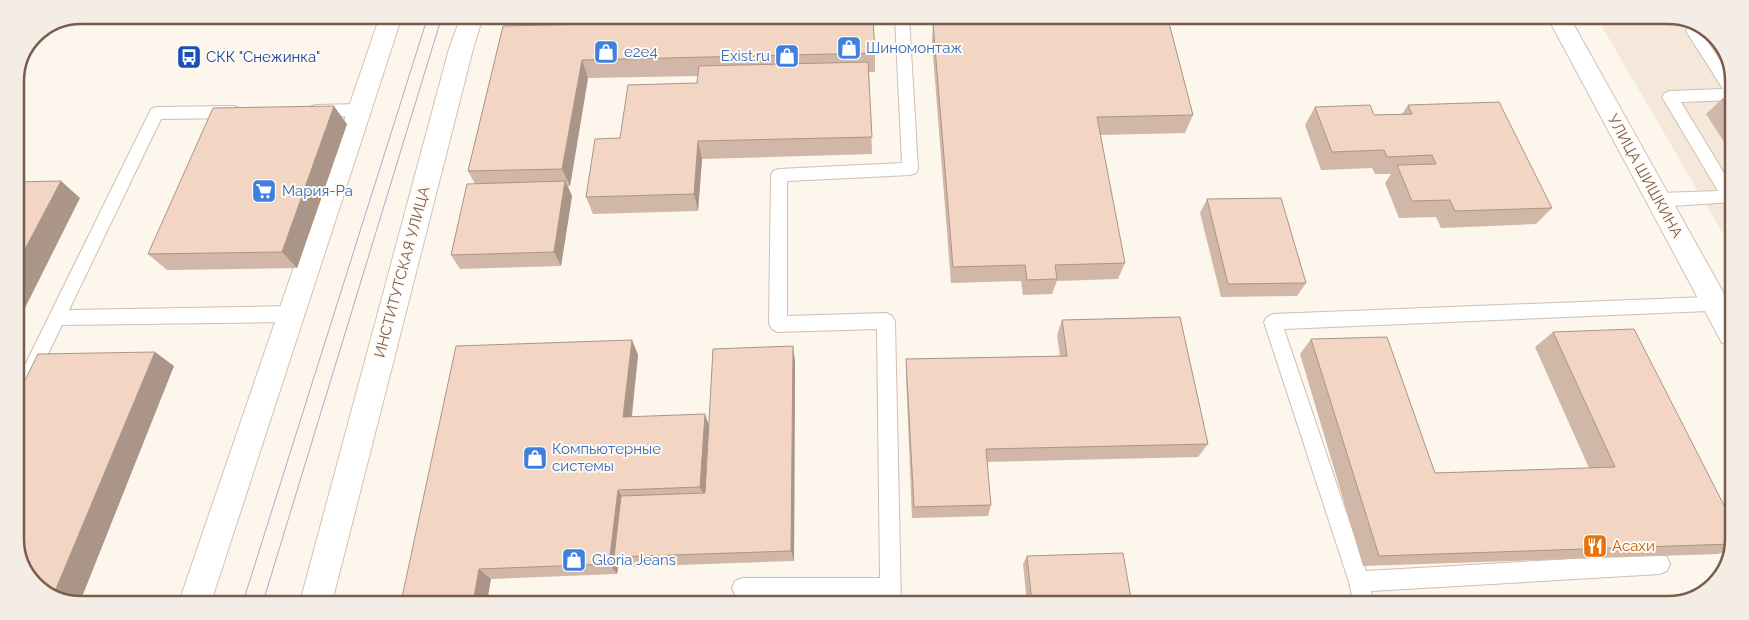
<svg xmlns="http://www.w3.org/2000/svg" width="1749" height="620" font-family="Raleway,sans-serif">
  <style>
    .residential { fill: #f5e8da }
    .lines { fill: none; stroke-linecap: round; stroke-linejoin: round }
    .lane-casing { stroke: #d1beb0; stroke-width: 2 }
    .secondary-casing { stroke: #d6c0b0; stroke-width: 2 }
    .lane { fill: #fff; fill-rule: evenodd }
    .secondary { fill: #fff; fill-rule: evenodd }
    .tram { stroke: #b9a8c9; stroke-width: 1 }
    .wall { fill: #d1b7a8 }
    .shaded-wall { fill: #aa9588 }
    .building { fill: #f3d5c3; stroke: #aa9588 }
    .labels { text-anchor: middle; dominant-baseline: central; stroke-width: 4; stroke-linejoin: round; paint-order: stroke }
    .shop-label { font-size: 15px; fill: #366cbe; stroke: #fffaf3; text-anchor: start }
    .transit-label { font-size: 15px; fill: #164399; stroke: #fffaf3; text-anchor: start }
    .street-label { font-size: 15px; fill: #7a5c4d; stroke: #fffaf3 }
    .food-label { font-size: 15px; fill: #c56008; stroke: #fffaf3; text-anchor: start }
    .rim { fill: none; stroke: #7a5c4d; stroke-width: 2.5 }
  </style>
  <rect width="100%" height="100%" fill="#fdf6ec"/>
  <path class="residential" d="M1597,18H1689L1720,41L1734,76L1733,251Z"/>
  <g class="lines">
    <defs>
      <path id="lane" d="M895,17H909L918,169L916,173L910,175L787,181V316L886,313L892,316L895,321L901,603H881L880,598H742L735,595L732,588L735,581L742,578H880L877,329L778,332L772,329L769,324L771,175L773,171L779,169L902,163Z
        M1693,26L1698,27L1734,82V100L1681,102L1733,188V202L1658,207L1652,205L1650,200L1652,195L1658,193L1718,191L1662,97L1665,93L1670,91L1723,89L1686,31L1688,27Z
        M360,104L365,106L368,110L365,114L360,116L315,117L310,115L307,111L310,107L315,105Z
        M234,106L239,108L242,112L239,116L234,118L161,119L69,310L291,306L297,309L300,314L297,319L291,322L62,325L35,381L29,383L23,381L20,375L23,369L151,109L156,107Z
        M1732,296V310L1284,329L1366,571L1660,554L1667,557L1670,564L1667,571L1660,574L1371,591L1374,604H1354L1349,582L1264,322L1267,317L1273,314Z"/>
      <path id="secondary" d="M380,16H402L211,602H179Z
        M461,16H483L473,49L332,602H300L449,49Z
        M1548,18H1570L1732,308V346L1722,343Z"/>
    </defs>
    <use href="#lane" class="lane-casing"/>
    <use href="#secondary" class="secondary-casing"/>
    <use href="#lane" class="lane"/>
    <use href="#secondary" class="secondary"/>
    <path class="tram" d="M243,602L428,16
      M263,602L442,16"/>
  </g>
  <path class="wall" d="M933,23L1193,115L1185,133L1100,135L1125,263L1118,279L1057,281L1052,294L1023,295L1021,281L951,283L932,42Z
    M503,26L875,53V72H869L872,154L702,159L698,211L593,214L586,197L620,138L697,83L698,76L588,78L570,186H568L572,196L561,266L460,269L451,255L475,184L468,171Z
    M1722,99H1734L1733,156L1706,114Z
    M1408,105L1552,208L1536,224L1441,228L1436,217L1399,218L1385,183L1391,174H1375L1372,168L1321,170L1305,125L1315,107L1374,115L1402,114Z
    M347,124L297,268L167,270L148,254Z
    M1207,199L1306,283L1297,296L1221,297L1200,213Z
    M1062,320L1208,444L1198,457L987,462L991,505L988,516L912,518L906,374V359L1060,356L1057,335Z
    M1553,332L1731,519V549L1718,554L1363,566L1300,354L1311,339L1435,473L1589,468L1535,347Z
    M632,340L638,355L632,417L709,426L795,361L794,561L622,567L619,562L617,574L491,579L401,602Z
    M1027,556L1132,604H1027L1023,564Z"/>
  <path class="shaded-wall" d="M582,60L588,78L570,186L562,169Z
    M334,106L347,124L297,268L282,252Z
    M698,141L702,159L698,211L694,194Z
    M61,181L80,198L15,328V268Z
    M565,181L572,196L561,266L554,252Z
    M632,340L638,355L630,430L623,417Z
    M793,346L795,361L794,561L791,551Z
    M155,352L174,366L80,602H60L53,596Z
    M705,414L710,428L706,499L700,487Z
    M618,490L625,502L614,557L619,562L617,574L609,564Z
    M479,569L491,579L487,602H473Z"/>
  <path class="building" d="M873,18L875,53L582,60L562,169L468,171L503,26Z
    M1168,19L1193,115L1097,117L1125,263L1055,265L1057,279L1027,280L1025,265L953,267L933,23Z
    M868,62L872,137L698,141L694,194L586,197L595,139L620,138L628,85L697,83L699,66Z
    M1722,99H1734V116Z
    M1499,102L1552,208L1455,211L1450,200L1412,201L1397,165L1436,164L1432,155L1387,157L1384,150L1332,152L1315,107L1370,105L1374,115L1412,114L1408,105Z
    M334,106L282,252L148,254L213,108Z
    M61,181L15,268V182Z
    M565,181L554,252L451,255L467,184Z
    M1281,198L1306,283L1228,284L1207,199Z
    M1180,317L1208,444L986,449L991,505L914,507L906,359L1067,356L1062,320Z
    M1634,329L1731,519V544L1379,556L1311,339L1387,337L1435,473L1615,467L1553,332Z
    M632,340L623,417L705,414L700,487L618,490L609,564L479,569L473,602H401L456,346Z
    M793,346L791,551L614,557L621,496L705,493L713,349Z
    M155,352L53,596L29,579L15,544V400L38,354Z
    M1123,553L1132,604H1032L1027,556Z"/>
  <defs>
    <symbol id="shop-square" viewBox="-11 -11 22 22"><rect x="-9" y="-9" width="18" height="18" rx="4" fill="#3f7fe0" stroke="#fffaf3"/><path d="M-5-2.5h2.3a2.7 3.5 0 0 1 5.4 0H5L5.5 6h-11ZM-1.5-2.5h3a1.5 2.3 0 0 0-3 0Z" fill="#fff"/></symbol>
    <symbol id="bus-square" viewBox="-11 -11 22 22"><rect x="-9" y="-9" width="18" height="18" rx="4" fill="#1a4fb4" stroke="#fffaf3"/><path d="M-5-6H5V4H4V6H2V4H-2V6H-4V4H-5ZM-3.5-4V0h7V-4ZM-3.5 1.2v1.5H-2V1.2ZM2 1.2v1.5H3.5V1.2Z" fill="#fff"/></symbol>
    <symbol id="supermarket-square" viewBox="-11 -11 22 22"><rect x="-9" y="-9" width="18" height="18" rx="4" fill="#3f7fe0" stroke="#fffaf3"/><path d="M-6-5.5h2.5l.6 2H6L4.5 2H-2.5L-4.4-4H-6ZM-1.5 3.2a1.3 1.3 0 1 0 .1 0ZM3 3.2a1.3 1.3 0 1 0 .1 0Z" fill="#fff"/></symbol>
    <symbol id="restaurant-square" viewBox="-11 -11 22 22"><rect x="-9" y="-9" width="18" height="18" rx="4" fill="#e8710a" stroke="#fffaf3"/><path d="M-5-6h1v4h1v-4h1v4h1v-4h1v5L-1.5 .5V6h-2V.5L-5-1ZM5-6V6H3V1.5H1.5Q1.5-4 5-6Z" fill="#fff"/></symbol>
  </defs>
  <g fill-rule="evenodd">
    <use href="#shop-square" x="835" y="34" width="28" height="28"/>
    <use href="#shop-square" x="592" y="38" width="28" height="28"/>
    <use href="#shop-square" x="773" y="42" width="28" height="28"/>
    <use href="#bus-square" x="175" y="43" width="28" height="28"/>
    <use href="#supermarket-square" x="250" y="177" width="28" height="28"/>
    <use href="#shop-square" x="521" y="444" width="28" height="28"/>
    <use href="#restaurant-square" x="1581" y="532" width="28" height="28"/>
    <use href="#shop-square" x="560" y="546" width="28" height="28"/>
  </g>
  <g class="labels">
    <g class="shop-label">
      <text x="866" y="48">Шиномонтаж</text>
      <text x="624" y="52">e2e4</text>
      <text x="770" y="56" text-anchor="end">Exist.ru</text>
      <text x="282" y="191">Мария-Ра</text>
      <text x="552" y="449">Компьютерные<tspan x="552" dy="17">системы</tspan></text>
      <text x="592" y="560">Gloria Jeans</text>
    </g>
    <g class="transit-label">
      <text x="206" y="57">СКК "Снежинка"</text>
    </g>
    <g class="street-label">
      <text transform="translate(1645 176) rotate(61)">УЛИЦА ШИШКИНА</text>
      <text transform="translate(402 272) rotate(-75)">ИНСТИТУТСКАЯ УЛИЦА</text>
    </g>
    <g class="food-label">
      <text x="1612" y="546">Асахи</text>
    </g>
  </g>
  <path d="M0 0H1749V620H0ZM81 24H1668A57 57 0 0 1 1725 81V539A57 57 0 0 1 1668 596H81A57 57 0 0 1 24 539V81A57 57 0 0 1 81 24Z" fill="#f4ede6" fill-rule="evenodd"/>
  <path class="rim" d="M81 24H1668A57 57 0 0 1 1725 81V539A57 57 0 0 1 1668 596H81A57 57 0 0 1 24 539V81A57 57 0 0 1 81 24Z"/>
</svg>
